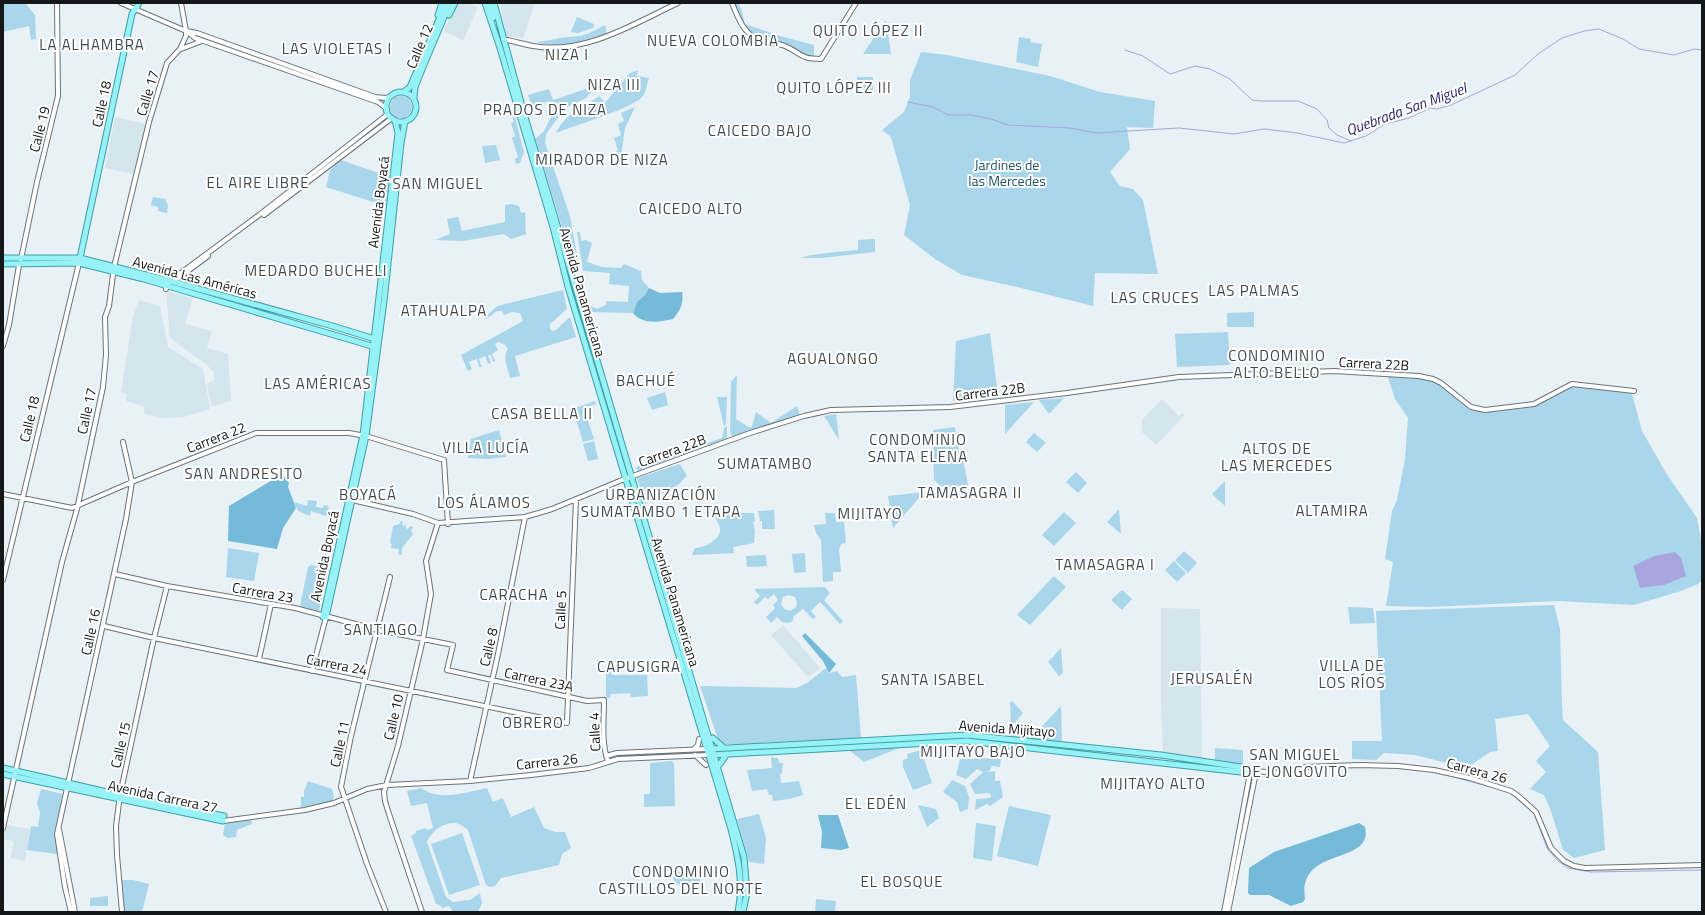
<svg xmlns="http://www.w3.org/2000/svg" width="1705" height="915" font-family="'Titillium Web',sans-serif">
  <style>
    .built { fill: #d5e5ed }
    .green { fill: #aad6eb; fill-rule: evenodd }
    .forest { fill: #76bad9 }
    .water { fill: #a9a6df }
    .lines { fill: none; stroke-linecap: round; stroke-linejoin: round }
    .stream { stroke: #a9a6df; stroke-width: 1 }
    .minor-casing { stroke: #6b7377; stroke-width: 6 }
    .major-casing { stroke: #3ca0a5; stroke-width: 7 }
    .minor { stroke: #fff; stroke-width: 4 }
    .major { stroke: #97f2f7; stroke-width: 5 }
    .labels { text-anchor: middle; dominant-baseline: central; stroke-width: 4; stroke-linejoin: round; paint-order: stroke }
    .street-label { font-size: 14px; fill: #141718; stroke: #fff }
    .park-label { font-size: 14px; fill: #1f556b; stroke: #fff }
    .neighbourhood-label { font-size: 15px; letter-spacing: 1px; fill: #42494c; stroke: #fff }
    .water-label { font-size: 15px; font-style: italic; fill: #302366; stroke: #fff }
  </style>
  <rect width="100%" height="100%" fill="#e8f1f5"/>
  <path class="built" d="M456,3H468L478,7L463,41L444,31Z
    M500,3H535L523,38L506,36Z
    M115,117L146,124L133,174L105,168Z
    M166,291L193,298L185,324L212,331L207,348L228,354L231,401L212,407L207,384L214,380V373L207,365L170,338Z
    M139,300L160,306L168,347L203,369L210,409L184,417L164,418L145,414L143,406L126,401L127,394L121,392L133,316Z
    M1162,399L1179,416L1182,413L1185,415L1156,445L1142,432V420Z
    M1161,608L1200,609L1202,758L1163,753L1161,703Z
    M783,625L820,668L808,677L771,635Z
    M5,825L30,829L25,861L10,858L14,841L3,839Z"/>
  <path class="green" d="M3,3H25L35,15L36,39L31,40L29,26L3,32Z
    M733,3H738C742,9 743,17 745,24L780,36L814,45V57C800,56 795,48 783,43C776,40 769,40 762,38C745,33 740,17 733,3Z
    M577,17L594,24V26L593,28L578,33L571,32Z
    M886,20L891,54H863Z
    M605,25L607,35C587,44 560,47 538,43V42L557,39L558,38L581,36L589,33Z
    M1019,37L1031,39L1030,42L1042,44L1038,67L1016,62Z
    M921,52L947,55L1050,76L1100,92L1155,101L1153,128L1127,127L1130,149L1110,172L1120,186L1133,189L1143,200L1158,274L1095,273L1093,306L1017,287L962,275L935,259L904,235L910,205L891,137L882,130L904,112L910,97V80Z
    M638,70L637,76L649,78C647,83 646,92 643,96C632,109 575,125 556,133C566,112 582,109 599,96L605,103L630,73Z
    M873,77V93H857V77Z
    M595,86H597L586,98L565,108L546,134L545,143L570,216L580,272L576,273L535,139L544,131L554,111L550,101L532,106L528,95L549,89L553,100Z
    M390 107a11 11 0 1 1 22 0a11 11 0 1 1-22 0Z
    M512,106L524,152L520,163L516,164L515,159L518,157L512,138L515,136L511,123L514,122L512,116L507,113Z
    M635,107L625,128L620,164L615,152L618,150L614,138L621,135L618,124L624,121L621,113Z
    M496,145L500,160L485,163L482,146Z
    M341,160L390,177L386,206L326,187L330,170Z
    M153,197L165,199L168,205L167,213L158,211V207L151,205Z
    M511,204L519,206L521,213L525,212L526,234L511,239L504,234L463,241L435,240L450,234L447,219L458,217L462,231L505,222V205Z
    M577,232H580L581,241L586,240L592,243L587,262L602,267L621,268L624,264L641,271L642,280L649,288L645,295L637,302L633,313L591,312L588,305L597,309L606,305V301L628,302L629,286L609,284L610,273L583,271Z
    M875,239V252L821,258H802C806,254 849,251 858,250V240Z
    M563,290L567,309L550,324V329L552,331L556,330L570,317L576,337L515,356L520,376L510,378C508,369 502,357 508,349L505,345L498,342L495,344L498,350L492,354L495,361L493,362L491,355H488L491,363L488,364L485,356L479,359L482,367H479L477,359L469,362L472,369L468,371L461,355L523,321L520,313L512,312L504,315L502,311H497L486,319L484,318L497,306Z
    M1254,312V327H1227V313Z
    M1228,332L1230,365L1177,367L1175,334Z
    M990,333L998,396L953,401L956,341Z
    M1387,374L1433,379L1478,410L1534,404L1569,385L1631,390L1642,431L1666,473L1697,518L1702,546V580L1698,584L1681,591L1634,605L1557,601L1429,607L1386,606L1393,562L1385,559L1392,511L1397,500L1405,459L1408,418L1395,399Z
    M737,375L736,419L750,428L752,426L756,412L771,423L797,406L800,415L733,437L731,435L730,431L731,382Z
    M665,392L668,405L652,410L647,398Z
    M717,397H727L726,424L724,426Z
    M1064,398L1049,414L1039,400Z
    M595,401L596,404L584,408L594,439L583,442L573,409Z
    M1034,402L1005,434V405Z
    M836,414L839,440L824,416Z
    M727,426V441L638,472L636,467L722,438L724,428Z
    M955,427L959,453L962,454L968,485L942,487L934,480L933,430Z
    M499,430L506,457L488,459L468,458L471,439Z
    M1034,433L1046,443L1037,452L1026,442Z
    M594,441L598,459L588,461L583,444Z
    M680,464L687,476L678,485L645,504L637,478Z
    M1076,472L1087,483L1078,493L1066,482Z
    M1225,481V506L1212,494Z
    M924,492L893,528L888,496Z
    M308,500L317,501L316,507L323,508L324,505L328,506L329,512L334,516L335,519L311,511L310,516L298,511L294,502L307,506Z
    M729,509L734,513H754L755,521L753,522L755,532L754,543L733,547L734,553L692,555L695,548C703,548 722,540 720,528C719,523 714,516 711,511L712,510Z
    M1119,509L1121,534L1107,522Z
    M774,510L775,529H762V521H760L758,511Z
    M1064,512L1076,523L1054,546L1042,535Z
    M825,513H835L836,522H844L846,543L841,544L839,549L841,572H833V581L823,582L821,540L816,533L814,525L826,524Z
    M401,521L403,522L402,524L404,527L406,523V528L408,529L410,526L413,527L411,531L413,534L402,548V555L398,554L399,549L391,548L392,544L390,543L393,526L399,524Z
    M228,548L259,553L254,581L226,577Z
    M1184,551L1197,563L1188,573L1175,560Z
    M805,553L806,572L794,573L792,554Z
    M766,555L767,566L747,567L746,556Z
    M1174,561L1186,573L1177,582L1165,570Z
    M311,565L329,569L319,611L300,606L308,567Z
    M1054,576L1066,587L1030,625L1017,615Z
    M825,587L830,593L824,600L843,621L840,624L820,602L811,611L816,617L813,619L803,609L793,617V621L789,623L782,622L777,617L771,623L766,617L775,608L773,605L778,600L774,594L768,599L765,597L757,605L754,602L760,596L754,589ZM788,595L795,597L797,603L796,607L790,611L784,609L781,604L783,597Z
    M1122,590L1132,599L1122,610L1111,600Z
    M1554,605L1560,629L1562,705L1563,720L1598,752L1605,850L1574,858L1563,850L1551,811L1544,795L1530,789L1546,772L1536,761L1550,746L1528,714L1495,719L1498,751L1490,752L1467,768L1415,755L1384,753L1376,760L1352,759V741H1382L1376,611Z
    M1348,607L1373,608L1375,623L1350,624Z
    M1061,648L1063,673L1059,676L1048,662Z
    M826,668L829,673L837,671L842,677L856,675L861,738L739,744H723L719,742L700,686L796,688L807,683Z
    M606,672H611L612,675H647L648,696L631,697L630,693L611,694L610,698L606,697Z
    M1012,701L1023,713L1011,727L1010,702Z
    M1061,706L1062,742L1030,739Z
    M1017,724L1028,734L1031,732L1032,733L1027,739L1010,738V732Z
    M902,747L864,762L848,749Z
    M1215,748L1243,750V764L1215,761Z
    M921,750L932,783L913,790L903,767V760L908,758L907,754Z
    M771,757L778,758L779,763H783L782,773L780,774L781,783L799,781L803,795L789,799L773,801L772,795H769L767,789L752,791L747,770L772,768Z
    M1001,758L1000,767L992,766L990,770L986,772L995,771V781H1000L1003,797L990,806L987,804L975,810L976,799L991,798L990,793L975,794L970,784L983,772L977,769L966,779L956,775L960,759Z
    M672,761L674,764L675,806L644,807V794H650V763Z
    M952,780L965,786L969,797L968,809L960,812L957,802L943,792Z
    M308,781L332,789L334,797L332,802L301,808V797H304V791Z
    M421,788C440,802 466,792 487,788L493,802L503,798L511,817L534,807L544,828L555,832H565L571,848L562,854L559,865L501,878L495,886L490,887L486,885L468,830C464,827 460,823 454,823C443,822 431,832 427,842L446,897L453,902L470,900L480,893L482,903L478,912H453L449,906L442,908L440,905L436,904L411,836L416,833V831L426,828L427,830L433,828L427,803L411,806L407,791Z
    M41,789L63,794L56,825L57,854L27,850L31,826L38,827L40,813L37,803Z
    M918,805L936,809L939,818L927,827Z
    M1009,806L1051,815L1038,866L997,856Z
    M759,814L766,838L764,864L749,862L737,819Z
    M251,819L252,824L237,830L236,837L228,838L223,835L225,823Z
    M976,823L996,826L992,861L973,858Z
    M462,833L480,885L449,895L431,844Z
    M699,870L701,883L674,885L673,872Z
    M120,880H133L149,884L142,912H124Z
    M108,896V906H90V898Z
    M816,899L836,901L835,912H815Z"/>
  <path class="forest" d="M649,288L660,293L682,292C684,303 680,311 673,319C659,322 643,325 633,313L637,302L645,295Z
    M282,474L289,483L288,487L296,508L283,528L277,549L228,541L229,506Z
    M805,633L836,664L829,673L823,661L802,636Z
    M818,815H838L849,848L841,850L821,848L822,832Z
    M1359,823L1365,827C1374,866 1297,845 1305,899L1303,902L1291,906L1269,895H1250L1248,893L1249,868L1274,852Z"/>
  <path class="water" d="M1675,552L1681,558L1686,576L1664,585L1640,588L1633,566L1654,556Z"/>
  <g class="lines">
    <path class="stream" d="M1125,50L1143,56L1170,74L1195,66L1210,69L1230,79L1252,100L1261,101H1298L1317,109L1327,120L1329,128L1337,135L1351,141
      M908,102L933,107L949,115H971L991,119L1008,125L1070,128L1096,133L1179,128L1234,134L1264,129L1297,133L1344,143L1366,136L1385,124L1409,118L1430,108L1437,109L1451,105L1515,75L1538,54L1562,38L1584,31L1599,29L1623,39L1639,49L1674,55L1694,49L1702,50
      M1447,775L1494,788
      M1509,792L1534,813L1547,848L1558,861L1568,868L1591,872L1702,870"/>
    <defs>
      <path id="minor" d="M121,3L186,31L197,33L375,97L386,98L392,96
        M732,3C738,18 744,35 761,41C769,43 777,43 785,46C803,54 799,59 821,59L856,3
        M186,31L195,38L378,102L387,109
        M503,39C513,41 523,44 533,46C585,55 633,24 678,3
        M181,49L202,41
        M264,215L392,118
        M21,259L37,182L58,96L57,3
        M173,282L208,256
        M166,289L165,285L170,281L259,215L388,114
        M3,346L9,325L19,265
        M3,494L72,508L132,482L256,433H349L366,436L444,460L448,524
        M352,500L413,514L438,523L525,517L552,509L622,480L750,433L804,416L831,410L950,407L1067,393L1179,377L1334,371L1419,376L1433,379L1441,383L1471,407L1485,410L1534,404L1572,384L1634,391
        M115,574L167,586L295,608L378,630L453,645L447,670L569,697L587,701L604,700C604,720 601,743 608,761
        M3,580L79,263
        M104,626L154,638L567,723L576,499
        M259,659L271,604
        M312,671L326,617
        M694,749L698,745L699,739
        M695,755L706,765
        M606,756L617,753L706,749
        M1254,771L1280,773L1300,770L1305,767L1360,765L1398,766L1434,770L1470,778L1511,791L1517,795L1536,812L1551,848L1564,861L1574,866L1585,868L1702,865
        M470,781L498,654L525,517
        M223,821L305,810L334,803L367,789L387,785L470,781L531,775L589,768L618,759L708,755
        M3,828L62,562L77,509L103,387L106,355L105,317L109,306L114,267L149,122L167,63L180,49L186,36V31L181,3
        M59,829L75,912
        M71,912L65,887L57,834L126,519L132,482L123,442
        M122,912L117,855L116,826L120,795L154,638L167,586
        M386,912L367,864L341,787L351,736L390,577
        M422,912L389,814L385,801L384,792L398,746L423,639L431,594L426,561L438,523
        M1224,912L1250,773
        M1228,912L1256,772"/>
      <path id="major" d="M485,3L500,48L553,227L568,287L731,829C738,857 744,883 738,912
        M489,3L493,18
        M494,3L523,110L744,857L747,893L743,912
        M438,15L442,3
        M449,15L455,3
        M404,92L410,87L446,3
        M386 107a15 15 0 1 1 30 0a15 15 0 1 1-30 0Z
        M414,99L415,87L423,67L450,3
        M3,258H80L170,281L329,325L375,339
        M80,258L132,14L139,3
        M3,264L79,263L144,279L375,347
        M323,617L363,435L398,133L395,120
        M326,617L366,436L384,301L401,143L405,121
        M713,738L723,747
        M710,749L967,735L1161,755L1241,767L1254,771
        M711,755L967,741L1250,773
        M720,764L726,755
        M3,768L120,795L224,816
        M3,774L223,821"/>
    </defs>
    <use href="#minor" class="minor-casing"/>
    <use href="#major" class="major-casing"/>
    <use href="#minor" class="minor"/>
    <use href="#major" class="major"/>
  </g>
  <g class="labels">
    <g class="street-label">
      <text transform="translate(419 46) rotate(-67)">Calle 12</text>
      <text transform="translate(147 93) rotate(-73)">Calle 17</text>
      <text transform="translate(101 104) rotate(-78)">Calle 18</text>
      <text transform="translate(39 129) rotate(-76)">Calle 19</text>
      <text transform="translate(378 202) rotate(-83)">Avenida Boyacá</text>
      <text transform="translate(195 277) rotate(15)">Avenida Las Américas</text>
      <text transform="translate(583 292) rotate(74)">Avenida Panamericana</text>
      <text transform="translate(1374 363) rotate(3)">Carrera 22B</text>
      <text transform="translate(990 391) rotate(-7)">Carrera 22B</text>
      <text transform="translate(86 411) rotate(-78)">Calle 17</text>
      <text transform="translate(29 419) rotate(-77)">Calle 18</text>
      <text transform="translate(216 437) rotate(-21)">Carrera 22</text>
      <text transform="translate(672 450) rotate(-20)">Carrera 22B</text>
      <text transform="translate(324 556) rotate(-78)">Avenida Boyacá</text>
      <text transform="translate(263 592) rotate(10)">Carrera 23</text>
      <text transform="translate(676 602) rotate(73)">Avenida Panamericana</text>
      <text transform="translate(560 610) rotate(-88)">Calle 5</text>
      <text transform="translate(90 632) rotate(-78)">Calle 16</text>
      <text transform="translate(488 647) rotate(-77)">Calle 8</text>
      <text transform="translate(337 664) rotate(11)">Carrera 24</text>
      <text transform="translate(539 679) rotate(12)">Carrera 23A</text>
      <text transform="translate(393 717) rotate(-77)">Calle 10</text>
      <text transform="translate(1007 728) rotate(4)">Avenida Mijitayo</text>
      <text transform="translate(594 732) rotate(-93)">Calle 4</text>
      <text transform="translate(339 744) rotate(-78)">Calle 11</text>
      <text transform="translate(120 745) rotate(-77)">Calle 15</text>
      <text transform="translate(547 761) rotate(-6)">Carrera 26</text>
      <text transform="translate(1477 770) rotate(15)">Carrera 26</text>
      <text transform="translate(163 796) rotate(12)">Avenida Carrera 27</text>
    </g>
    <g class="park-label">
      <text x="1007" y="164">Jardines de<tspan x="1007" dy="16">las Mercedes</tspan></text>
    </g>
    <g class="neighbourhood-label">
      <text x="868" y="30">QUITO LÓPEZ II</text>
      <text x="713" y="40">NUEVA COLOMBIA</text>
      <text x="92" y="44">LA ALHAMBRA</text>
      <text x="337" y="48">LAS VIOLETAS I</text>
      <text x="567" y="54">NIZA I</text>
      <text x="614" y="84">NIZA III</text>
      <text x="834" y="87">QUITO LÓPEZ III</text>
      <text x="545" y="109">PRADOS DE NIZA</text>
      <text x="760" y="130">CAICEDO BAJO</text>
      <text x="602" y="159">MIRADOR DE NIZA</text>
      <text x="258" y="182">EL AIRE LIBRE</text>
      <text x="438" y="183">SAN MIGUEL</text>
      <text x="691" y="208">CAICEDO ALTO</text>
      <text x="316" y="270">MEDARDO BUCHELI</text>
      <text x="1254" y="290">LAS PALMAS</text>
      <text x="1155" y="297">LAS CRUCES</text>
      <text x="444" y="310">ATAHUALPA</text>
      <text x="1277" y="355">CONDOMINIO<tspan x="1277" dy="17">ALTO BELLO</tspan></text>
      <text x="833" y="358">AGUALONGO</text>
      <text x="646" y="380">BACHUÉ</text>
      <text x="318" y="383">LAS AMÉRICAS</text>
      <text x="542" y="413">CASA BELLA II</text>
      <text x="918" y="439">CONDOMINIO<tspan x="918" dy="17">SANTA ELENA</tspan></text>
      <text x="486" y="447">VILLA LUCÍA</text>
      <text x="1277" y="448">ALTOS DE<tspan x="1277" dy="17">LAS MERCEDES</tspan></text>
      <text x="765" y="463">SUMATAMBO</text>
      <text x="244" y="473">SAN ANDRESITO</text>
      <text x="970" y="492">TAMASAGRA II</text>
      <text x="368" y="494">BOYACÁ</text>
      <text x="661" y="494">URBANIZACIÓN<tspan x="661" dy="17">SUMATAMBO 1 ETAPA</tspan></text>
      <text x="484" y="502">LOS ÁLAMOS</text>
      <text x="1332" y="510">ALTAMIRA</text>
      <text x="870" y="513">MIJITAYO</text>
      <text x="1105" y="564">TAMASAGRA I</text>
      <text x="514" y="594">CARACHA</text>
      <text x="381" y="629">SANTIAGO</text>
      <text x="1352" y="665">VILLA DE<tspan x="1352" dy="17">LOS RÍOS</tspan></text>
      <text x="639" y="666">CAPUSIGRA</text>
      <text x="1212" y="678">JERUSALÉN</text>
      <text x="933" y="679">SANTA ISABEL</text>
      <text x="533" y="722">OBRERO</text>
      <text x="973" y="751">MIJITAYO BAJO</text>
      <text x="1295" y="754">SAN MIGUEL<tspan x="1295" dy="17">DE JONGOVITO</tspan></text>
      <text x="1153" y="783">MIJITAYO ALTO</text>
      <text x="876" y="803">EL EDÉN</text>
      <text x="681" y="871">CONDOMINIO<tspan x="681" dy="17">CASTILLOS DEL NORTE</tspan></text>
      <text x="902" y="881">EL BOSQUE</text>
    </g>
    <g class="water-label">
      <text transform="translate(1406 109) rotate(-20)">Quebrada San Miguel</text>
    </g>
  </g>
  <rect width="1705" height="915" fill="none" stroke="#141718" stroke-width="8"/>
</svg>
